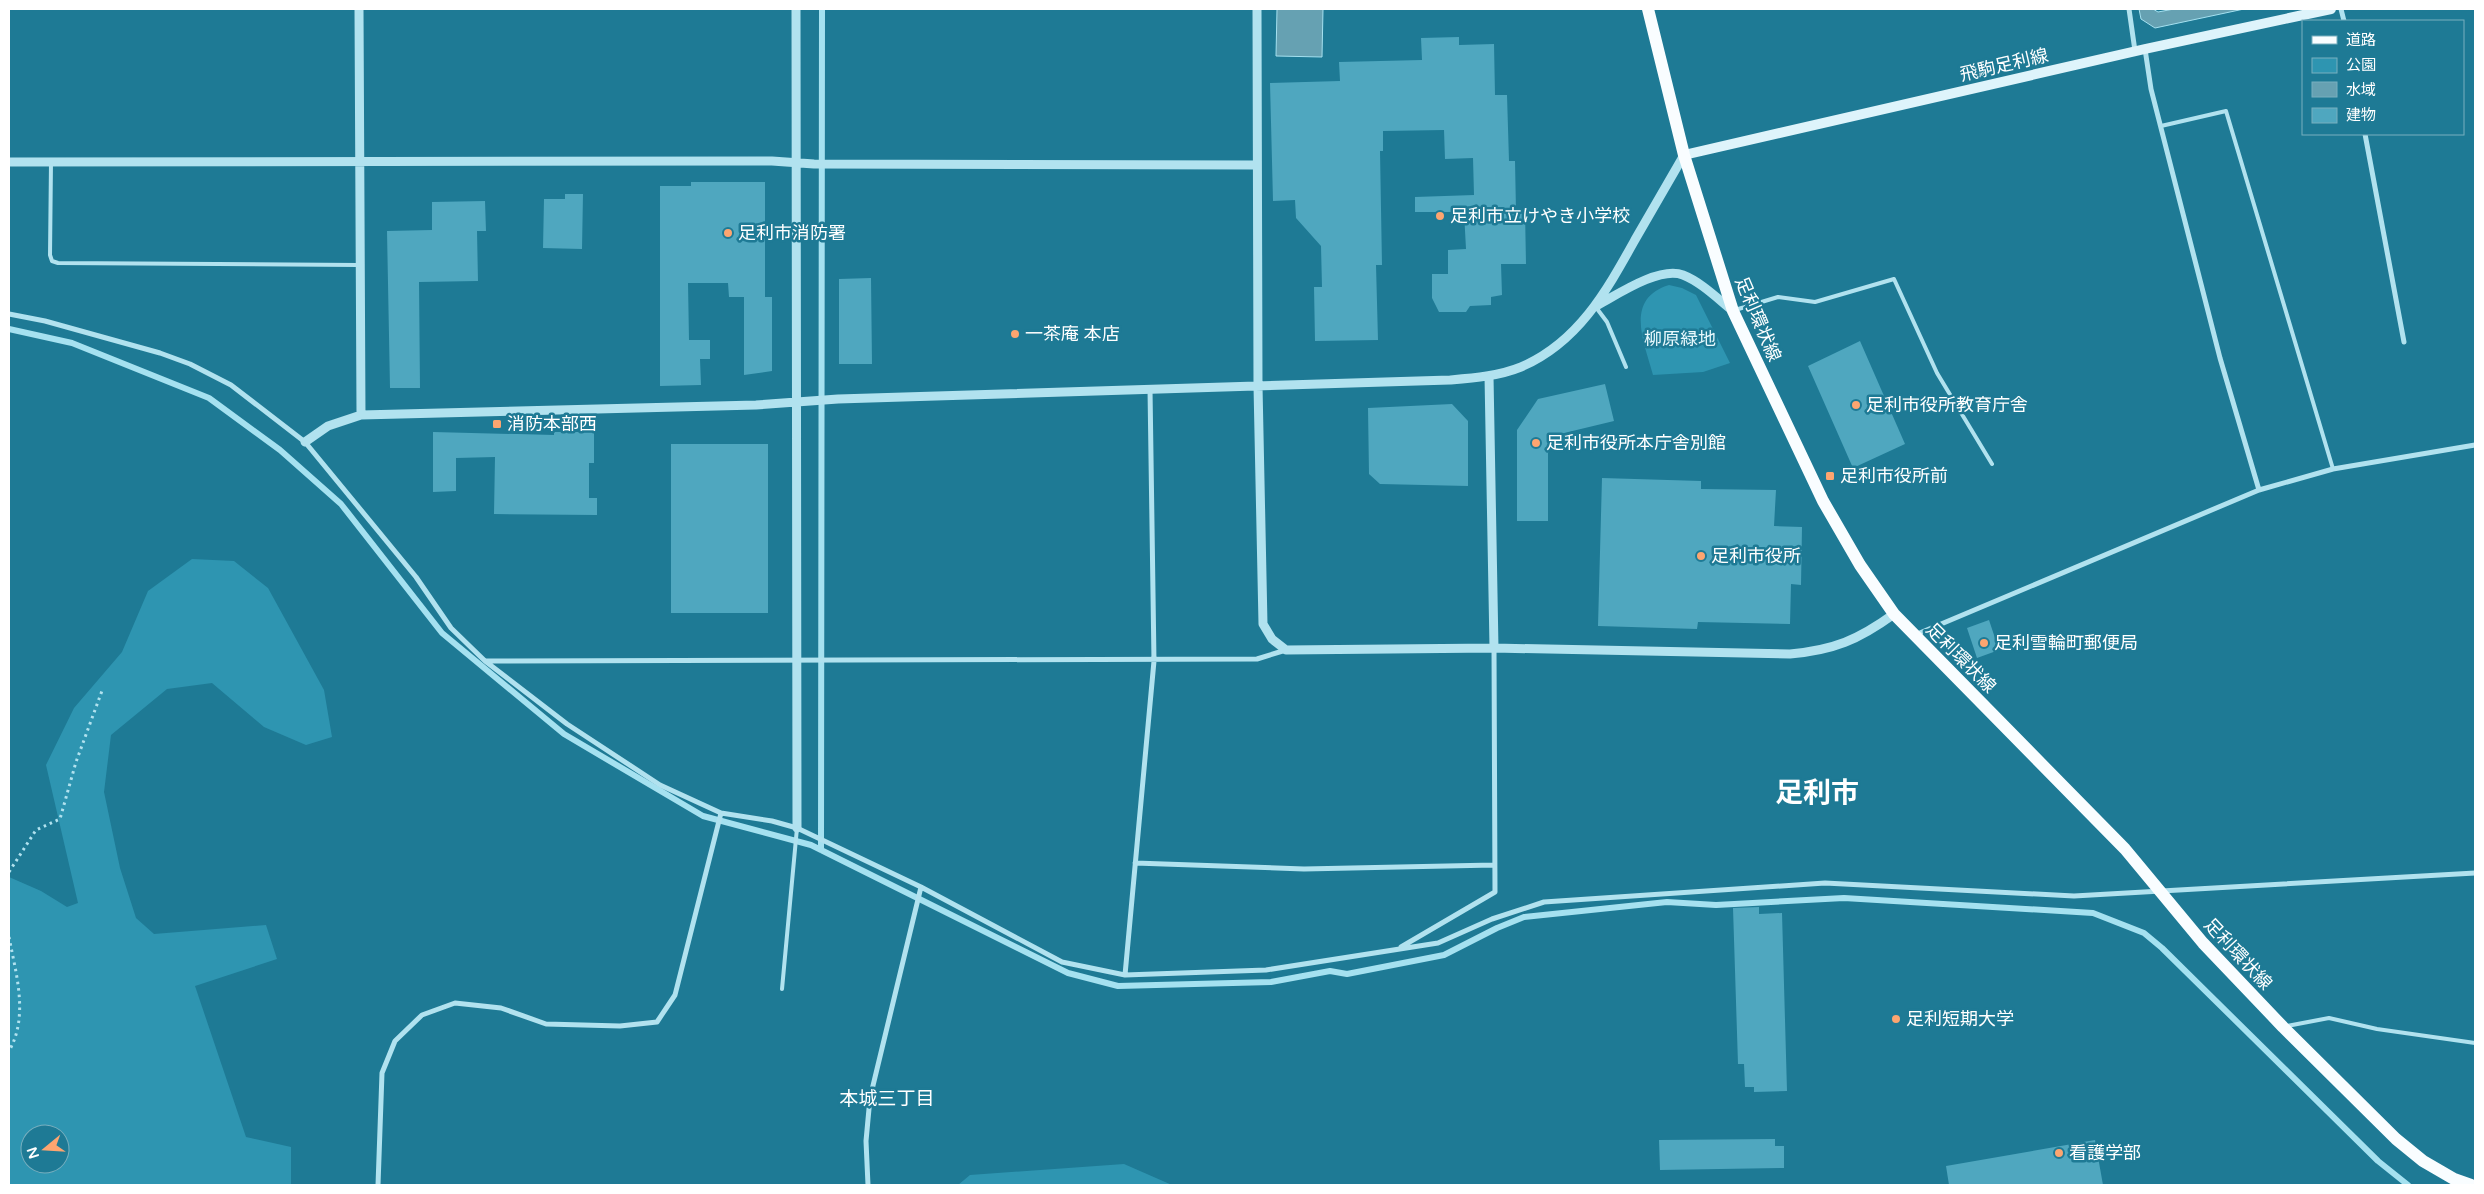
<svg xmlns="http://www.w3.org/2000/svg" width="2484" height="1194" font-family="'Varela Round','Noto Sans JP',sans-serif">
  <style>
    .green { fill: #2e95b1; fill-rule: evenodd }
    .water { fill: #66a1b2; stroke: #a5e1f0 }
    .lines { fill: none; stroke-linecap: round; stroke-linejoin: round }
    .stream { stroke: #a5e1f0; stroke-width: 6 }
    .building { fill: #4fa7bf }
    .path { stroke: #b1e2ef; stroke-width: 3; stroke-dasharray: 2.5 4; stroke-linecap: butt }
    .service { stroke: #b1e2ef; stroke-width: 4 }
    .minor { stroke: #b1e2ef; stroke-width: 5 }
    .tertiary { stroke: #b1e2ef; stroke-width: 9 }
    .secondary { stroke: #def4fb; stroke-width: 10 }
    .primary { stroke: #f9fdff; stroke-width: 12 }
    .poi-dot { fill: #fda570; stroke: #1e7a95; stroke-width: 2 }
    .labels { text-anchor: middle; dominant-baseline: central; stroke-width: 5; stroke-linejoin: round; paint-order: stroke }
    .street-label { font-size: 18px; fill: #fff; stroke: #1e7a95 }
    .poi-label { font-size: 18px; fill: #fff; stroke: #1e7a95; text-anchor: start }
    .park-label { font-size: 18px; fill: #e7f8fc; stroke: #1e7a95 }
    .neighbourhood-label { font-size: 19px; fill: #fff; stroke: #1e7a95 }
    .town-label { font-size: 28px; font-weight: bold; fill: #fff; stroke: #1e7a95 }
  </style>
  <rect width="100%" height="100%" fill="#1e7a95"/>
  <path class="green" d="M1669,285L1682,288L1696,295L1730,363L1703,372L1653,375C1644,342 1624,299 1669,285Z
    M192,559L234,561L268,588L324,690L332,737L306,745L264,727L212,683L167,689L111,735L104,792L120,868L136,918L154,934L266,925L277,959L195,986L246,1137L291,1147V1185H9V877L41,891L67,907L78,903L46,765L74,708L122,652L148,591ZM30,1134H60V1164H30Z
    M1124,1164L1172,1185H958L970,1175Z"/>
  <path class="water" d="M1277,9H1323L1322,57L1276,56Z
    M2139,9H2153L2158,12L2174,9H2244L2155,28L2141,19Z"/>
  <g class="lines">
    <path class="stream" d="M9,329L72,343L209,398L280,450L341,504L442,633L564,734L703,816L811,845L1068,973L1118,986L1271,982L1330,971L1347,974L1444,955L1497,928L1524,917L1667,902L1716,905L1844,898L2093,913L2144,933L2162,948L2378,1161L2408,1185
      M821,850L822,9"/>
  </g>
  <path class="building" d="M1459,37V45L1494,44L1495,95H1507L1509,161H1515L1516,211H1525L1526,264H1501L1502,295L1491,297V305L1470,306L1466,312H1439L1432,298V274H1448V250L1466,249L1464,212H1415V197L1474,195L1473,158L1445,159L1444,130L1383,131V151H1380L1382,265H1376L1378,340L1315,341L1314,287H1322L1321,246L1296,218L1295,200L1273,201L1270,83L1340,81L1339,62L1422,60L1421,38Z
    M691,182H765V297H772V371L744,375V297H729L728,283H688L689,340H710V359H700L701,385L660,386V186H691Z
    M565,194H583L582,249L543,248L544,199H565Z
    M485,201L486,231H477L478,281L419,282L420,388H390L387,231L432,230V202Z
    M871,278L872,364H839V279Z
    M1860,341L1905,444L1853,468L1808,366Z
    M1605,384L1614,421L1560,434L1548,453V521H1517V430L1538,399Z
    M1452,404L1468,421V486L1380,484L1369,474L1368,408Z
    M433,432L554,435V432H594V463H589V498H597V515L494,514L495,457L456,458V491L433,492Z
    M671,444H768V613H671Z
    M1602,478L1701,481V489L1776,490L1774,526L1802,527L1801,585L1791,584L1790,624L1698,622L1697,629L1598,626Z
    M1989,620L1999,650L1977,658L1967,628Z
    M1759,907V914L1782,913L1787,1091L1754,1092V1087H1745L1744,1064H1738L1733,908Z
    M1775,1139V1146H1784V1168L1660,1170L1659,1140Z
    M2095,1140L2103,1185H1949L1946,1166Z"/>
  <g class="lines">
    <path class="path" d="M9,872L36,830L60,819L76,762L103,688
      M9,937C16,974 29,1016 9,1051"/>
    <path class="service" d="M2161,126L2226,111L2333,469
      M51,162L50,255L52,261L58,263L358,265
      M1595,306L1607,322L1626,367
      M1735,310L1778,297L1815,302L1894,279L1937,373L1992,464
      M782,989L797,828
      M2287,1026L2329,1018L2377,1029L2475,1043"/>
    <path class="minor" d="M2129,9L2135,51
      M2341,9L2344,21
      M2145,49L2151,89L2220,358L2259,490
      M2365,134L2404,342
      M9,314L45,321L160,353L190,364L231,385L305,442L416,577L451,628L485,661L567,724L660,785L721,813L772,821L797,828L921,887L1062,962L1125,975L1266,970L1438,943L1492,919L1544,902L1825,883L2074,896L2475,873
      M1915,635L2259,490L2333,469L2475,445
      M486,661L1257,659L1286,650
      M1135,863L1304,869L1494,865
      M1401,947L1495,892L1494,648
      M1125,975L1154,661L1150,389
      M378,1185L382,1073L395,1041L422,1015L455,1003L501,1008L546,1024L620,1026L657,1022L675,995L721,813
      M868,1185L866,1141L870,1098L921,887"/>
    <path class="tertiary" d="M359,9L361,415
      M796,9L797,828
      M1257,9L1258,386L1263,624L1272,639L1286,650L1494,648L1790,654C1834,650 1858,640 1894,614
      M9,162L772,161L814,164L1257,165
      M1598,305C1618,294 1660,266 1683,275C1701,282 1718,299 1733,311
      M1489,376L1494,648
      M305,442L328,426L361,415L756,405L838,399L1450,380C1474,378 1499,376 1521,367C1579,342 1607,290 1636,238C1652,210 1668,183 1684,155"/>
    <path class="secondary" d="M1684,155L2145,49L2331,9"/>
    <path class="primary" d="M1648,9L1684,155L1733,311L1823,501L1860,565L1894,614L2125,849L2203,943L2283,1027L2396,1139L2423,1161L2454,1179L2471,1185"/>
  </g>
  <g class="poi-dot">
    <circle cx="1440" cy="216" r="5"/>
    <circle cx="728" cy="233" r="5"/>
    <circle cx="1015" cy="334" r="5"/>
    <circle cx="1856" cy="405" r="5"/>
    <rect x="492" y="419" width="10" height="10" rx="2.5"/>
    <circle cx="1536" cy="443" r="5"/>
    <rect x="1825" y="471" width="10" height="10" rx="2.5"/>
    <circle cx="1701" cy="556" r="5"/>
    <circle cx="1984" cy="643" r="5"/>
    <circle cx="1896" cy="1019" r="5"/>
    <circle cx="2059" cy="1153" r="5"/>
  </g>
  <g class="labels">
    <g class="street-label">
      <text transform="translate(2004 65) rotate(-13)">飛駒足利線</text>
      <text transform="translate(1758 319) rotate(67)">足利環状線</text>
      <text transform="translate(1961 658) rotate(45)">足利環状線</text>
      <text transform="translate(2238 954) rotate(47)">足利環状線</text>
    </g>
    <g class="poi-label">
      <text x="1450" y="216">足利市立けやき小学校</text>
      <text x="738" y="233">足利市消防署</text>
      <text x="1025" y="334">一茶庵 本店</text>
      <text x="1866" y="405">足利市役所教育庁舎</text>
      <text x="507" y="424">消防本部西</text>
      <text x="1546" y="443">足利市役所本庁舎別館</text>
      <text x="1840" y="476">足利市役所前</text>
      <text x="1711" y="556">足利市役所</text>
      <text x="1994" y="643">足利雪輪町郵便局</text>
      <text x="1906" y="1019">足利短期大学</text>
      <text x="2069" y="1153">看護学部</text>
    </g>
    <g class="park-label">
      <text x="1680" y="339">柳原緑地</text>
    </g>
    <g class="neighbourhood-label">
      <text x="887" y="1099">本城三丁目</text>
    </g>
    <g class="town-label">
      <text x="1817" y="793">足利市</text>
    </g>
  </g>
  <rect width="2484" height="1194" fill="none" stroke="#ffffff" stroke-width="20"/>
  <rect x="2302" y="20" width="162" height="115" fill="#1e7a95" stroke="#78afbf"/>
  <rect x="2312" y="36" width="25" height="8" fill="#f9fdff" stroke="#78afbf"/>
  <text x="2346" y="45" font-size="15" fill="#ffffff">道路</text>
  <rect x="2312" y="58" width="25" height="15" fill="#2e95b1" stroke="#78afbf"/>
  <text x="2346" y="70" font-size="15" fill="#ffffff">公園</text>
  <rect x="2312" y="82" width="25" height="15" fill="#66a1b2" stroke="#78afbf"/>
  <text x="2346" y="95" font-size="15" fill="#ffffff">水域</text>
  <rect x="2312" y="108" width="25" height="15" fill="#4fa7bf" stroke="#78afbf"/>
  <text x="2346" y="120" font-size="15" fill="#ffffff">建物</text>
  <g transform="translate(45 1149) rotate(252)"><circle r="24" fill="#1e7a95" stroke="#78afbf"/>
  <path d="M0-4L9 19L0 12L-9 19Z" fill="#fda570"/>
  <text y="-8" font-size="14" font-weight="bold" text-anchor="middle" fill="#ffffff">N</text>
  </g>
</svg>
